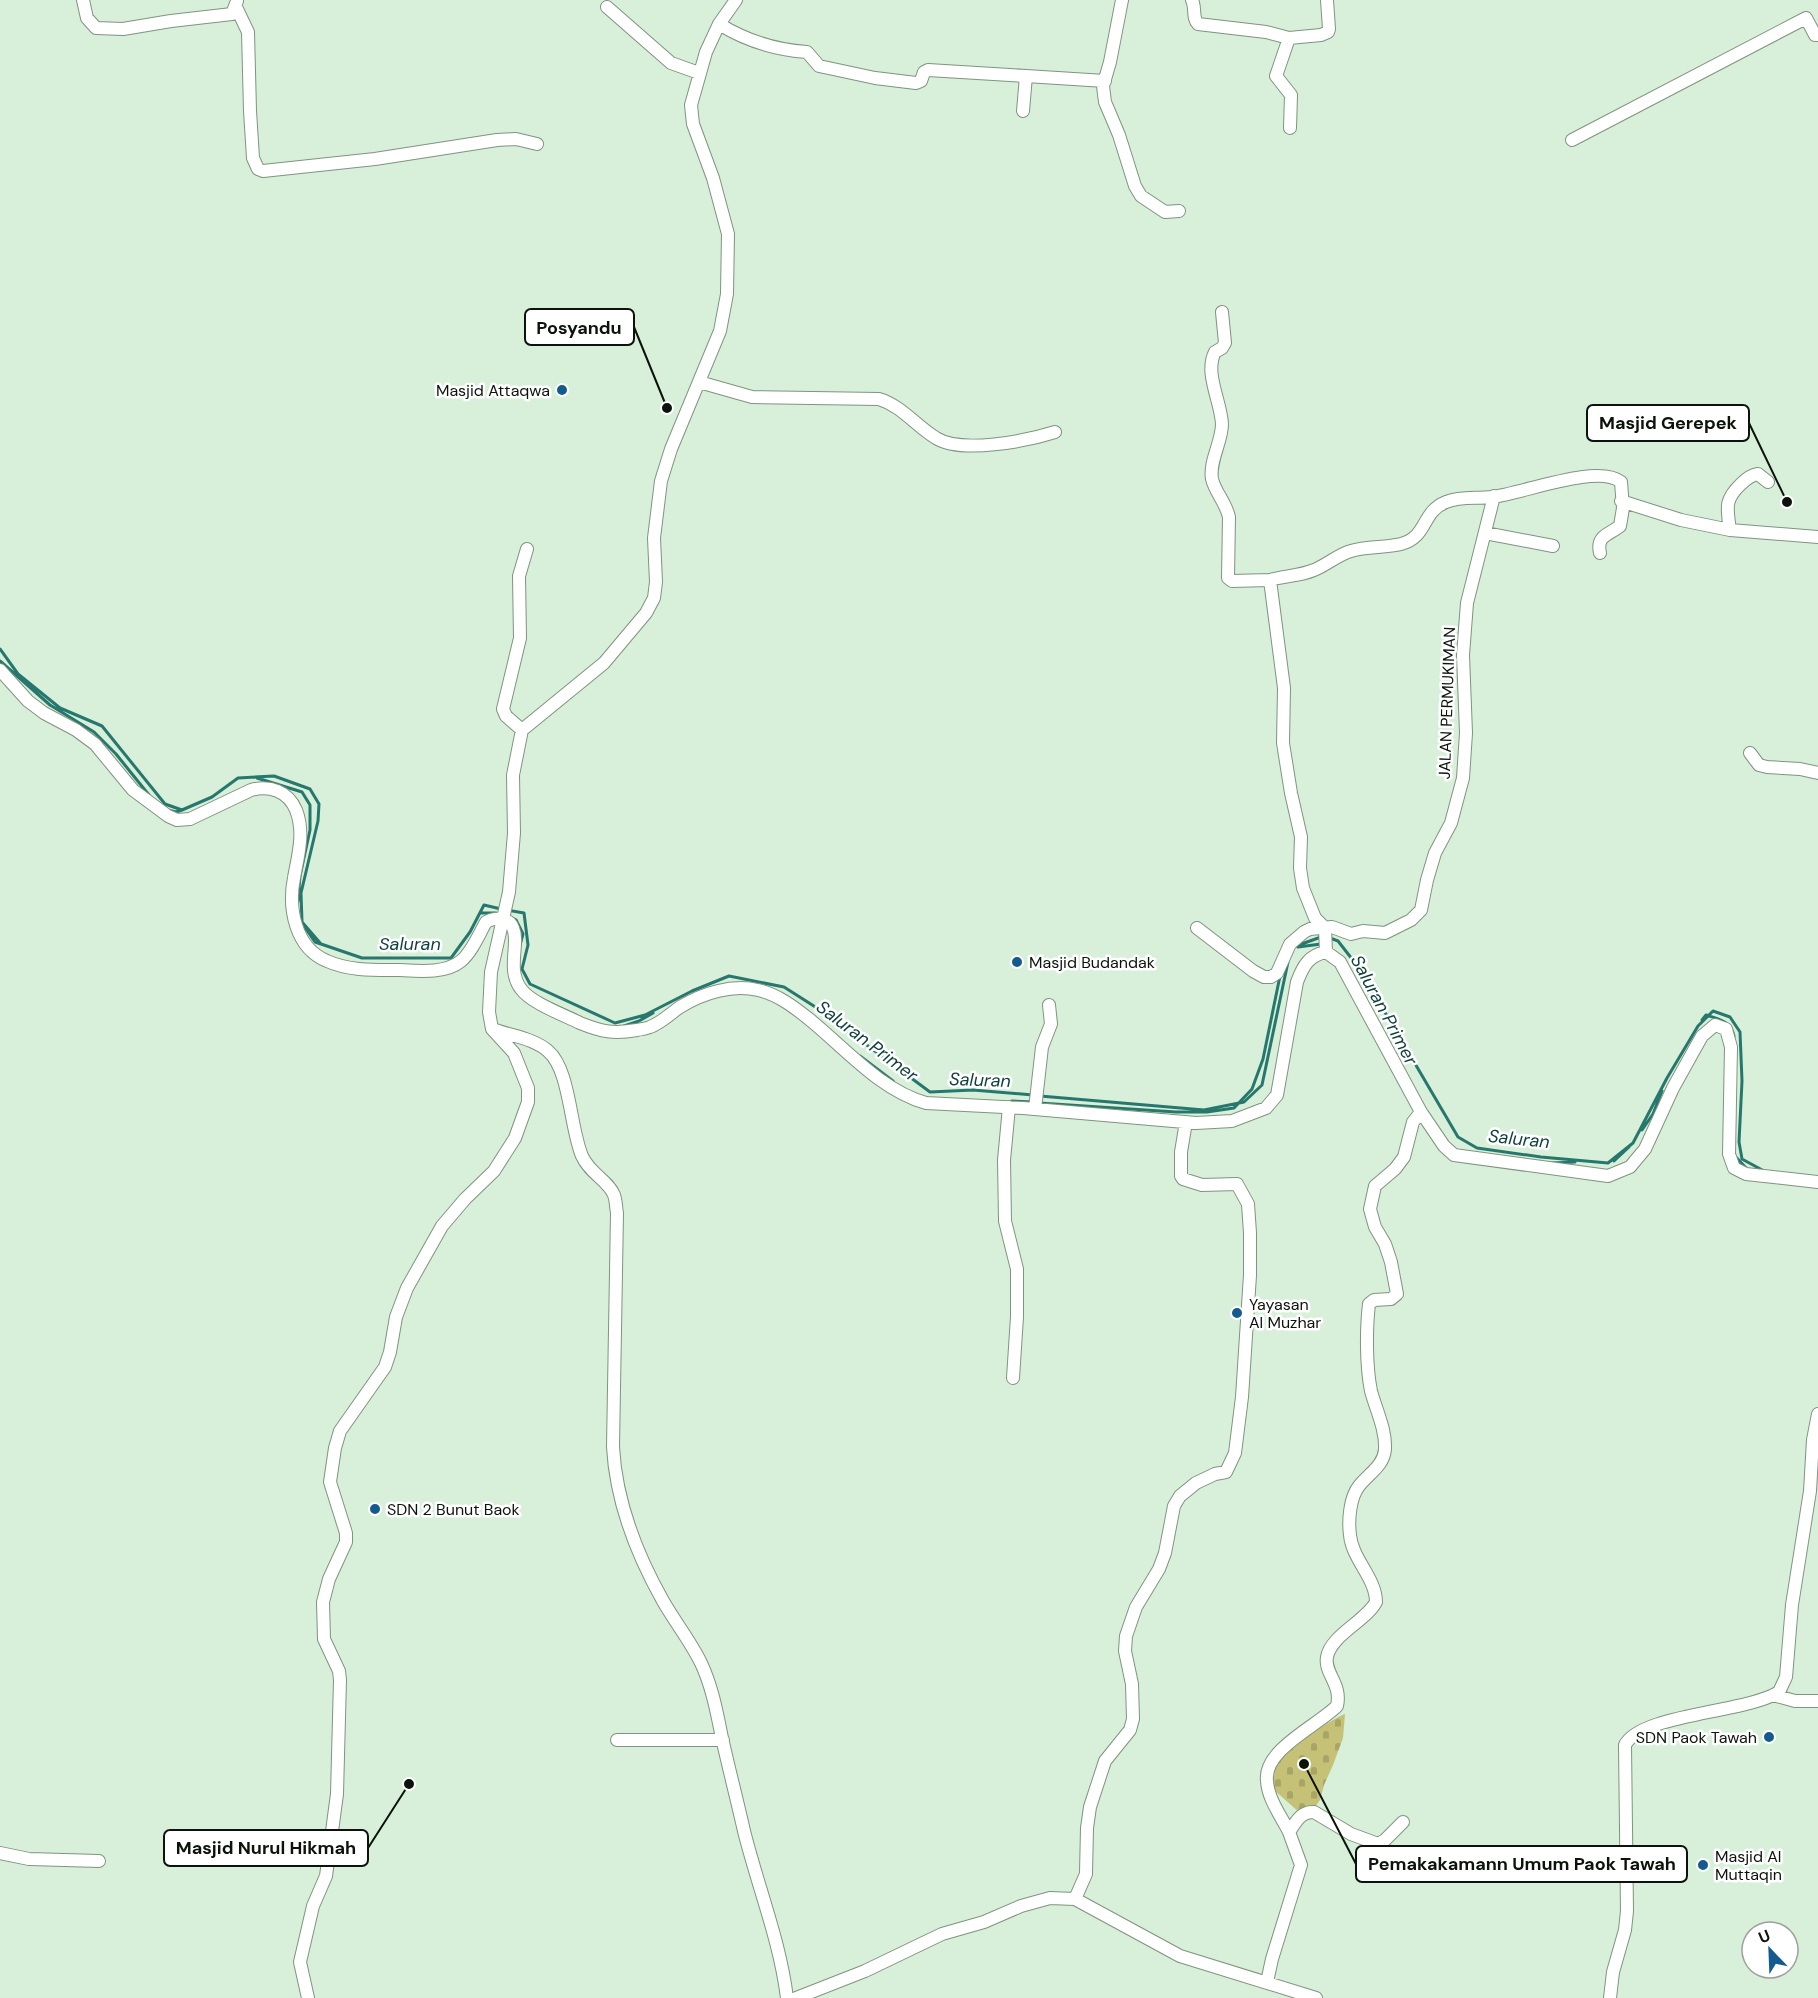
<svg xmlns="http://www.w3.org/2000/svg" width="1818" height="1998" font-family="'DM Sans',sans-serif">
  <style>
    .cemetery { fill: url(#cemetery-stones) }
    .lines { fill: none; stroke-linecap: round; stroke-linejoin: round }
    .stream { stroke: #26776e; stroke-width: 3 }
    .minor-casing { stroke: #7f947f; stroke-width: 14 }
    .minor { stroke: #fff; stroke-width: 12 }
    .poi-dot { fill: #135b8f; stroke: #fff; stroke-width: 2 }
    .labels { text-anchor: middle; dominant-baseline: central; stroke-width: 5; stroke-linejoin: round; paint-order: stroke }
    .poi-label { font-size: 16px; fill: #0b130b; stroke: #fff; text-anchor: start }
    .street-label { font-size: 16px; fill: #0b130b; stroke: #fff }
    .water-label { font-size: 18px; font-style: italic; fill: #0d3f3b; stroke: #fff }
    .leader { fill: none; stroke: #0b130b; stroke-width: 2 }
    .callout-dot { fill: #0b130b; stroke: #fff; stroke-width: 2 }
    .callout { fill: #fff; stroke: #0b130b; stroke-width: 2 }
    .callout-label { font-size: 18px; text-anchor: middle; font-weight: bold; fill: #0b130b }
  </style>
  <defs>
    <pattern id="cemetery-stones" width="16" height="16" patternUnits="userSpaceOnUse" patternTransform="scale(1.5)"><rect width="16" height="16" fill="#c5c177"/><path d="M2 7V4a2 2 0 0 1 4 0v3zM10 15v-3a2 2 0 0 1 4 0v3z" fill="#a8a566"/></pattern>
  </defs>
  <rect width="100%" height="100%" fill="#d8efd9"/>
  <path class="cemetery" d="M1345,1714L1343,1738L1333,1765L1324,1785L1320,1800L1309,1815L1300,1813L1273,1789C1273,1781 1272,1773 1275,1765C1279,1753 1333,1718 1345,1714Z"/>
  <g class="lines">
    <path class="stream" d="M0,649L18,674L60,708L102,726L165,804L182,810L212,797L238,778L274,776L310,789L319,804L318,821L301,893L302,922L321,944L362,958H451L470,932L484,905L501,909
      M0,661L50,705L94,732L116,754L149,795
      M257,778L302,792L310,805V830L300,876L298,902
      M168,810L176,812L182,810
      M507,910L524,913L528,945L522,969L530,984L615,1023L645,1015L692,991L729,976L784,987L817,1008L930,1092L973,1090L1033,1095
      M480,913H496
      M511,918L516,920L523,934L520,945
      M302,923L315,942L321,944
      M1330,938L1338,941L1359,968L1458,1137L1477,1148L1541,1157L1608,1163L1633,1143L1667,1078L1698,1026L1713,1011L1730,1017L1740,1032L1742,1081L1739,1142L1742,1159L1764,1171
      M1296,946L1321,937
      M1298,947L1321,944
      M552,1004L576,1015
      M1702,1020L1706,1015C1718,1019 1731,1021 1734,1036
      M624,1026L639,1021L653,1013
      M860,1056L893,1081
      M1040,1096L1204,1110L1244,1102L1262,1085L1288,962
      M1012,1101L1032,1102
      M1039,1103L1176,1112H1207L1234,1108L1252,1089L1263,1059L1280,976
      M1642,1130L1653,1114L1662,1091
      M1735,1156L1747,1169
      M1614,1161L1629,1147
      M1552,1163L1575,1162"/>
    <defs>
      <path id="minor" d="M83,0L87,18L96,28L123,29L171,21L232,14L237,1
        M1122,0L1110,62L1103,86L1105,102L1119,135L1135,186L1141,196L1165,212L1179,211
        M1192,0C1196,8 1192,18 1198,24L1266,32L1289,38L1276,76L1291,95L1290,128
        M236,7L248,32L250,111L253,158L258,169L263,171L375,159L497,140L516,139L537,144
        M607,7L671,63L699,73
        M719,24C745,40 776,50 807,52L819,66L875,78L916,83L921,81L924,72L928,70L1026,76L1023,111
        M1289,38L1321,35L1328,32L1329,29L1327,0
        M1026,76L1105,81
        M1572,140L1806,18L1815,35H1818
        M1222,312L1225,343L1222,348L1215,352C1204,373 1221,401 1222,424C1222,442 1209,461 1212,479C1215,492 1226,503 1229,517L1228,578L1232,581L1270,580L1284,688L1283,743L1291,793L1301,837L1300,868L1303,888L1315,918L1325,928L1326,952
        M699,382L752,397L879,399C902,406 916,426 936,438C961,454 1027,441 1055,432
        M1621,501L1681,520L1730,530L1818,537
        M1730,530C1727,508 1724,500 1741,484C1746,479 1751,475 1758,474L1768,482
        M1485,533L1553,546
        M1270,580C1284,576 1300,576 1314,570C1327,565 1337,555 1351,551C1367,546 1385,548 1401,544C1428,537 1421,512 1446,502C1461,496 1476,499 1492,497C1521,494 1598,463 1621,482L1623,508L1620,526C1609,535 1596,535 1600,553
        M0,670L28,701L44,713L76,730L95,744L133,790L168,816L177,820L190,819L251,790C270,785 288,791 296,810C305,833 298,855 294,878C288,908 295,948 327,961C349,971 375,970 399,970C418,971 445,974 461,961C472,952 479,934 486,922C495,917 509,917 513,928C520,944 506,969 521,989C531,1003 564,1015 580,1023C602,1032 614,1034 637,1030C641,1029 646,1029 650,1027C661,1023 671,1013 680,1007C703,993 732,984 758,990C777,994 794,1007 809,1019C846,1049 880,1090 926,1103L1023,1108L1196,1123L1232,1121L1253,1113L1266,1108L1277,1095L1297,982C1303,966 1309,955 1326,952L1340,962L1421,1112L1444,1146L1454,1155L1608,1176L1630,1167L1645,1149L1673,1088L1693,1052L1702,1036L1715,1025L1726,1029L1731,1047L1729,1154L1734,1168L1746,1174L1818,1182
        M522,730L506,716L503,709L520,638L519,576L527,549
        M1750,753L1759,765L1767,767L1800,769L1818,773
        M1197,928L1253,971L1264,977H1271L1277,973L1290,944L1304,932L1310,929L1332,927L1351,934L1363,931L1385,933L1411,920L1421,910L1427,880L1435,853L1451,823L1463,778L1466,733L1463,655L1467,603L1494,496
        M496,1030C512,1036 535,1039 548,1051C570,1069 570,1128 582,1156C590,1174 608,1180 614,1195C616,1200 616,1208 617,1213L613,1447C616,1502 636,1553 663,1601C675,1622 691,1642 701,1663C712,1686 717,1713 722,1738C729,1769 737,1800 744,1831C758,1887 780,1941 787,1998
        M1009,1107L1004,1160L1005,1221L1017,1269V1317L1013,1378
        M1035,1109L1042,1047L1051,1024L1049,1005
        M1773,1695L1795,1701H1818
        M617,1740H723
        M1289,1832C1281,1816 1268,1799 1267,1781C1263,1750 1317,1726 1337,1706C1342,1683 1324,1674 1327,1657C1331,1635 1366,1621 1376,1602C1376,1578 1352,1559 1350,1535C1348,1520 1350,1497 1359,1486C1368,1474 1384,1466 1385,1449C1386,1429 1376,1410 1371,1391C1366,1366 1366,1329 1369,1304L1374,1300L1391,1299L1397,1294L1391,1262L1385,1244L1375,1227L1370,1209L1375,1186L1395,1169L1404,1157L1413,1122L1421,1112
        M0,1853L29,1859L99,1861
        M1075,1899L1086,1874L1087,1828L1090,1807L1105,1761L1130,1730L1133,1719L1132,1684L1125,1651L1126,1636L1136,1607L1159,1569L1165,1553L1174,1506L1180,1496L1196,1483L1215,1474L1226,1472L1235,1453L1242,1397L1250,1275V1233L1248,1204L1237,1184L1202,1185L1183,1179L1181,1176V1152L1186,1122
        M1267,1982L1272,1959L1301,1865L1289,1832C1296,1822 1301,1811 1314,1812L1351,1834L1378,1844L1385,1840L1403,1822
        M308,1998L300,1962L313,1906L326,1876L337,1794L340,1680L339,1671L324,1639L323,1602L329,1579L346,1542V1533L330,1482L335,1448L340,1431L385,1367L390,1352L396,1317L407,1288L442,1226L465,1199L494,1171L515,1138L528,1102V1088L514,1053L492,1029L489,1012L491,972L509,892L514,833L513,775L522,730L604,663L646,613L654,598L656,582L654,538L661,481L671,449L720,331L727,294L728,234L713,178L693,124L691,105L706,52L719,24L736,0
        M796,1998L865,1971L942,1934L984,1922L1021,1906L1050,1898L1075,1899L1180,1956L1316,1998
        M1610,1998L1613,1972L1625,1930L1627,1911L1625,1745C1641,1714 1745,1713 1779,1692L1786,1677L1792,1605L1810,1491L1813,1440L1818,1414"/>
    </defs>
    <use href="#minor" class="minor-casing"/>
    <use href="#minor" class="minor"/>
  </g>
  <g class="poi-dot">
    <circle cx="562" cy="390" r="6"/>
    <circle cx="1017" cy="962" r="6"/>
    <circle cx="1237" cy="1313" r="6"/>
    <circle cx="375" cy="1509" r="6"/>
    <circle cx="1769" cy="1737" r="6"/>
    <circle cx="1703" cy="1865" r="6"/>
  </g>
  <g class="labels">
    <g class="poi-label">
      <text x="550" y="390" text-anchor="end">Masjid Attaqwa</text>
      <text x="1029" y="962">Masjid Budandak</text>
      <text x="1249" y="1304">Yayasan<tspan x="1249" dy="18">Al Muzhar</tspan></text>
      <text x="387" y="1509">SDN 2 Bunut Baok</text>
      <text x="1757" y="1737" text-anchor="end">SDN Paok Tawah</text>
      <text x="1715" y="1856">Masjid Al<tspan x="1715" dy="18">Muttaqin</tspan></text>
    </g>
    <g class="street-label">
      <text transform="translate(1447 703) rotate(-88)">JALAN PERMUKIMAN</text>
    </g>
    <g class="water-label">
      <text x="410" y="944">Saluran</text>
      <text transform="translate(1384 1010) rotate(62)">Saluran Primer</text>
      <text transform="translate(867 1041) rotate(37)">Saluran Primer</text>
      <text transform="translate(980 1080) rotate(2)">Saluran</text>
      <text transform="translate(1519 1139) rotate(6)">Saluran</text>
    </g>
  </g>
  <path class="leader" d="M667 408L634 327M1787 502L1749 423M409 1784L368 1848M1304 1764L1356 1864"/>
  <g class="callout-dot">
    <circle cx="667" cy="408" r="6"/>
    <circle cx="1787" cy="502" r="6"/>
    <circle cx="409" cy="1784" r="6"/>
    <circle cx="1304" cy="1764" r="6"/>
  </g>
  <g class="callout">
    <rect x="525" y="309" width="109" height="36" rx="6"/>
    <rect x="1587" y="405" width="162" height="36" rx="6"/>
    <rect x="164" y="1830" width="204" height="36" rx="6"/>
    <rect x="1356" y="1846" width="331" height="36" rx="6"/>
  </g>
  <g class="callout-label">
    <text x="579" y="334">Posyandu</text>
    <text x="1668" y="429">Masjid Gerepek</text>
    <text x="266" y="1854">Masjid Nurul Hikmah</text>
    <text x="1522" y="1870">Pemakakamann Umum Paok Tawah</text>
  </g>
  <g transform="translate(1770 1950) rotate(337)"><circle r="28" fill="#ffffff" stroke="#9da19d" stroke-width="1.5"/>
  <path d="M0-4.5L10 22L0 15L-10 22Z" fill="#135b8f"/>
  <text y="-9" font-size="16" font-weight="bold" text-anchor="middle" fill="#0b130b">U</text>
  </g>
</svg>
